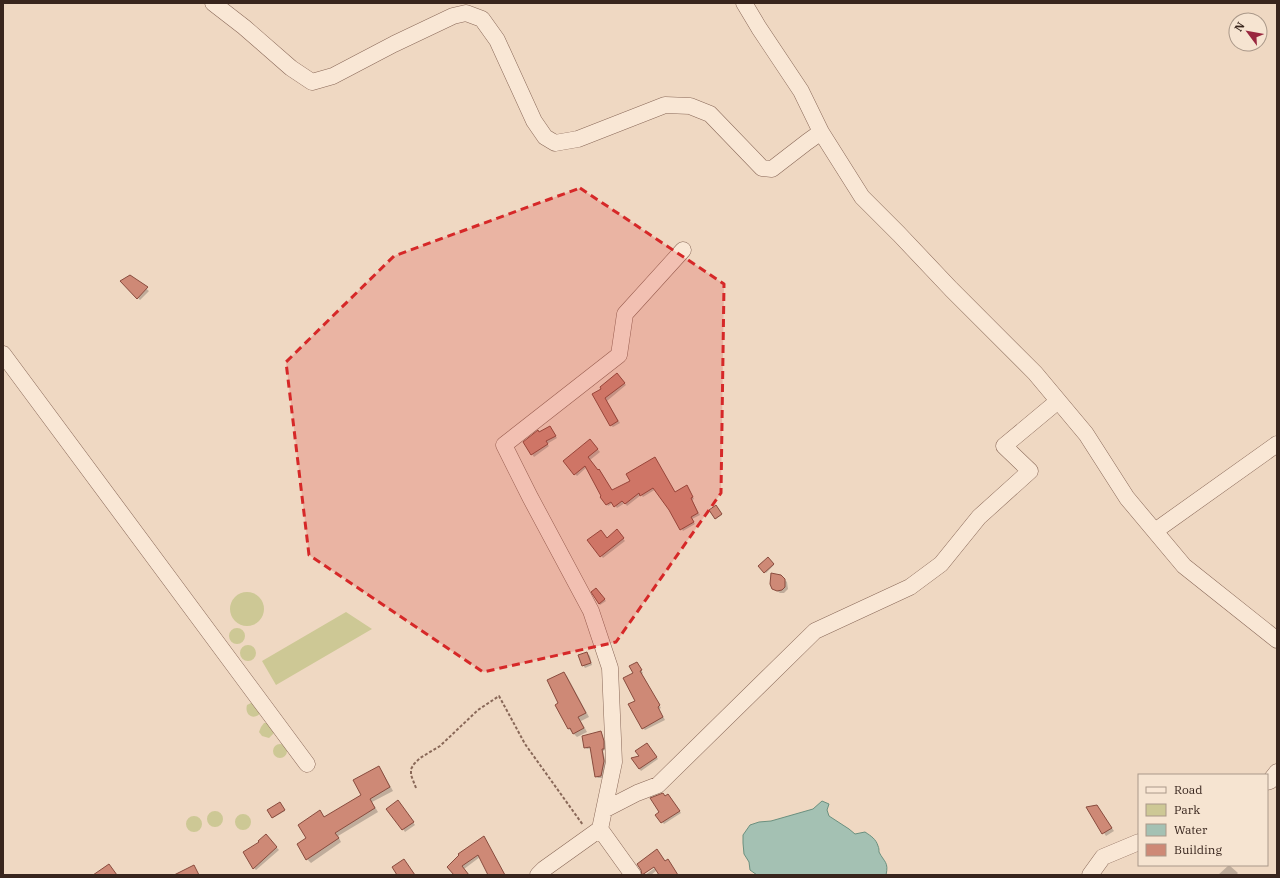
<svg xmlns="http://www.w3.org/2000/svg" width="1280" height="878" font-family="'IBM Plex Serif',serif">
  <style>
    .green { fill: #cdc895 }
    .water { fill: #a4c1b3; stroke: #6b907f }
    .shadow { fill: #0003 }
    .building { fill: #ce8976; stroke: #894c3e }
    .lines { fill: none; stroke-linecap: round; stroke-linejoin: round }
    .minor-casing { stroke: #896858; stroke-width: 17 }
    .path { stroke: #896858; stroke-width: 2; stroke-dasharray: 3 2; stroke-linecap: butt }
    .minor { stroke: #f9e7d5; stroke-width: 16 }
    .marked { fill: #d62828; fill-opacity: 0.2; stroke: #d62828; stroke-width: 3; stroke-dasharray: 8 5; stroke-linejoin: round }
  </style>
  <rect width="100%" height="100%" fill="#efd8c2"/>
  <path class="green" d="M230 609a17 17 0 1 1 34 0a17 17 0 1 1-34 0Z
    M346,612L372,629L276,685L262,661Z
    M229 636a8 8 0 1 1 16 0a8 8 0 1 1-16 0Z
    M240 653a8 8 0 1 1 16 0a8 8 0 1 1-16 0Z
    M253,702L261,712C255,721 244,716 247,705Z
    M264,723H267L274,733L269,738L262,736L259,732L261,727Z
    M273 751a7 7 0 1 1 14 0a7 7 0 1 1-14 0Z
    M207 819a8 8 0 1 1 16 0a8 8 0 1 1-16 0Z
    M235 822a8 8 0 1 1 16 0a8 8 0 1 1-16 0Z
    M186 824a8 8 0 1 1 16 0a8 8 0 1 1-16 0Z"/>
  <path class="water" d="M822,801L829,804L827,810L829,816L849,829L855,834L865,832C871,836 876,839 878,846C879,848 879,850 879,852C884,862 889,862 886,875H757L750,870L749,862L744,854L743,843V835L750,825L759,822L771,821L813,809Z"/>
  <path class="shadow" d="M130,276L149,291L140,300L122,281Z
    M619,376L626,385L607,401L620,423L613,427L610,425L603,389Z
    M550,427L557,438L547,444L549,446L534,457L524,443Z
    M592,442L600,452L590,460L598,471L599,470L601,472L612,491L632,481L655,458L675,493L687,487L689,489L694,499L692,500L700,515L692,519L695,524L683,531L670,509L656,489L643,497L641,495L627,506L625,503L617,508L613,503L608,506L587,467L577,476L575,474Z
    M717,507L722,515L716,519L715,518Z
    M619,533L625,541L603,558L589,541L607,539Z
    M768,558L774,565L766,573L760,566Z
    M784,579L787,582L788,589L784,593H780L773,588Z
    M596,589L606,601L600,605L593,592Z
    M587,653L590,656L592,665L585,668L583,665Z
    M637,663L643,673L642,674L661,708L659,709L665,720L645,730L643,728L636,701L634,673Z
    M564,673L567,676L589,717L581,721L587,732L577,737L568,728Z
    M600,732L602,734L605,743V750L603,751L606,764L603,778H598L596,776L591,748L587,749L585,747Z
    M647,744L658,759L641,771L632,759L640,757Z
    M379,767L382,771L393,791L372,802L378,812L338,836L341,842L311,863L307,859L308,839L320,811L325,818L363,795Z
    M666,797H670L681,813L664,824L656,815L661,812Z
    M280,803L285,811L273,818V817Z
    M400,804L415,825L405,832L403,829Z
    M1097,806L1114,831L1106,836L1087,808Z
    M266,836L279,850L256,870L254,868L261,843Z
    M486,840L505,875H489L480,857L464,869L469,875H454L455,874L449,867Z
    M656,851L665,862L667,861L670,864L678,875H660L657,870L651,875H645L659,865L657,864L643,875L642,869L638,864Z
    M1229,865L1238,873L1236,875H1218Z"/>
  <path class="building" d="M130,275L148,287L137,299L120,281Z
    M617,373L625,383L605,398L618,421L610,426L592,394L601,389L600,387Z
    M550,426L556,436L546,441L548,444L531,455L523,442L538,430L539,432Z
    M590,439L598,449L588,457L598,470L599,469L612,490L630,481L626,474L655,457L675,492L687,485L693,497L691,498L698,513L691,517L694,522L680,530L669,510L653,488L640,496L639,493L625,504L622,501L614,507L611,502L606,505L600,497L601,496L585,466L574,475L563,461Z
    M716,505L722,514L715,519L709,510Z
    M617,529L624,538L600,557L587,540L601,530L607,538Z
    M768,557L774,564L764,573L758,566Z
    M771,573L781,575L785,579V587L782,590L777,591L772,589L770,584Z
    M596,588L605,599L599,604L591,592Z
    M587,652L591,663L582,666L578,655Z
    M637,662L642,670L640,671L660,705L658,707L663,717L642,729L628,704L635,701L623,678L633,673L629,666Z
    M564,672L586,713L578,717L584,728L573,734L570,728L568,729L555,705L558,703L547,680Z
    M601,731L604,741V749H602L604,761L601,776L595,777L590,747L584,748L582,736Z
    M647,743L657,757L639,769L631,758L639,756L635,751Z
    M379,766L390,787L370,799L375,808L335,833L339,838L306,860L297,844L306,838L298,825L320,810L324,817L361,795L353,780Z
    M663,793L665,796L668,794L680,811L661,823L655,815L659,812L650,798Z
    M398,800L414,822L402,830L386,809Z
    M280,802L285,810L272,818L267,810Z
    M1097,805L1112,828L1102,834L1086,807Z
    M266,834L277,847L253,869L243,852L259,842L258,841Z
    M484,836L505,875H488L478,855L462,866L469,875H454L447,867L459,855L458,854Z
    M657,849L665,861L668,859L678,875H659L654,867L642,875L641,870L637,864Z
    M404,859L415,875H397L392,867Z
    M109,864L117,875H93Z
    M194,865L199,875H174Z"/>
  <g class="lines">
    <defs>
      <path id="minor" d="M213,3L244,27L291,68L312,82L333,76L394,44L453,16L466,13L482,19L497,40L534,121L545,137L555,143L578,139L665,105L690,106L710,114L762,168L772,169L807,142L821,132
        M744,3L759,28L801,91L821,132L862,197L899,234L951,289L1035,373L1086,434L1127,498L1184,566L1277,640
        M3,354L307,764
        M1155,531L1277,444
        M1267,782L1270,781L1277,772
        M604,810L637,793L658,785L815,631L910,587L941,564L979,517L1030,471L1004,446L1058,401
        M600,829L633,875
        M538,875L544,869L600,829L614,762L610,668L591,611L530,497L504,445L619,355L625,314L683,250
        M1090,875L1103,857L1139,842"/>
    </defs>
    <use href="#minor" class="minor-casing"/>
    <path class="path" d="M416,788L411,775V769L414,764L420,758L440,746L478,710L499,696L525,744L583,825"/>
    <use href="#minor" class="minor"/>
  </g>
  <path class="marked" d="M580,188L724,284L721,493L616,642L483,672L309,555L286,362L394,256Z"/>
  <rect width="1280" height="878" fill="none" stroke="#38251d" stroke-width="8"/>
  <rect x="1138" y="774" width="130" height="92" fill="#f6e4d1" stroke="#aa9889"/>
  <rect x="1146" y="787" width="20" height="6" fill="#f9e7d5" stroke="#aa9889"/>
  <text x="1174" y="794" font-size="12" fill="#38251d">Road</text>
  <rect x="1146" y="804" width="20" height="12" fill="#cdc895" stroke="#aa9889"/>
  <text x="1174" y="814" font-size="12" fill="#38251d">Park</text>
  <rect x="1146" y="824" width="20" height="12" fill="#a4c1b3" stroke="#aa9889"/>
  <text x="1174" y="834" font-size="12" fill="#38251d">Water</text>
  <rect x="1146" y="844" width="20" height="12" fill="#ce8976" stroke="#aa9889"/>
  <text x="1174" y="854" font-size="12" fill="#38251d">Building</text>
  <g transform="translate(1248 32) rotate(302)"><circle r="19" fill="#f6e4d1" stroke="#aa9889"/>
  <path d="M0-3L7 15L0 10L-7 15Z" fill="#99273f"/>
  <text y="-6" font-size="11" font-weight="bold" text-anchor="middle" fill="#38251d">N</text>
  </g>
</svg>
